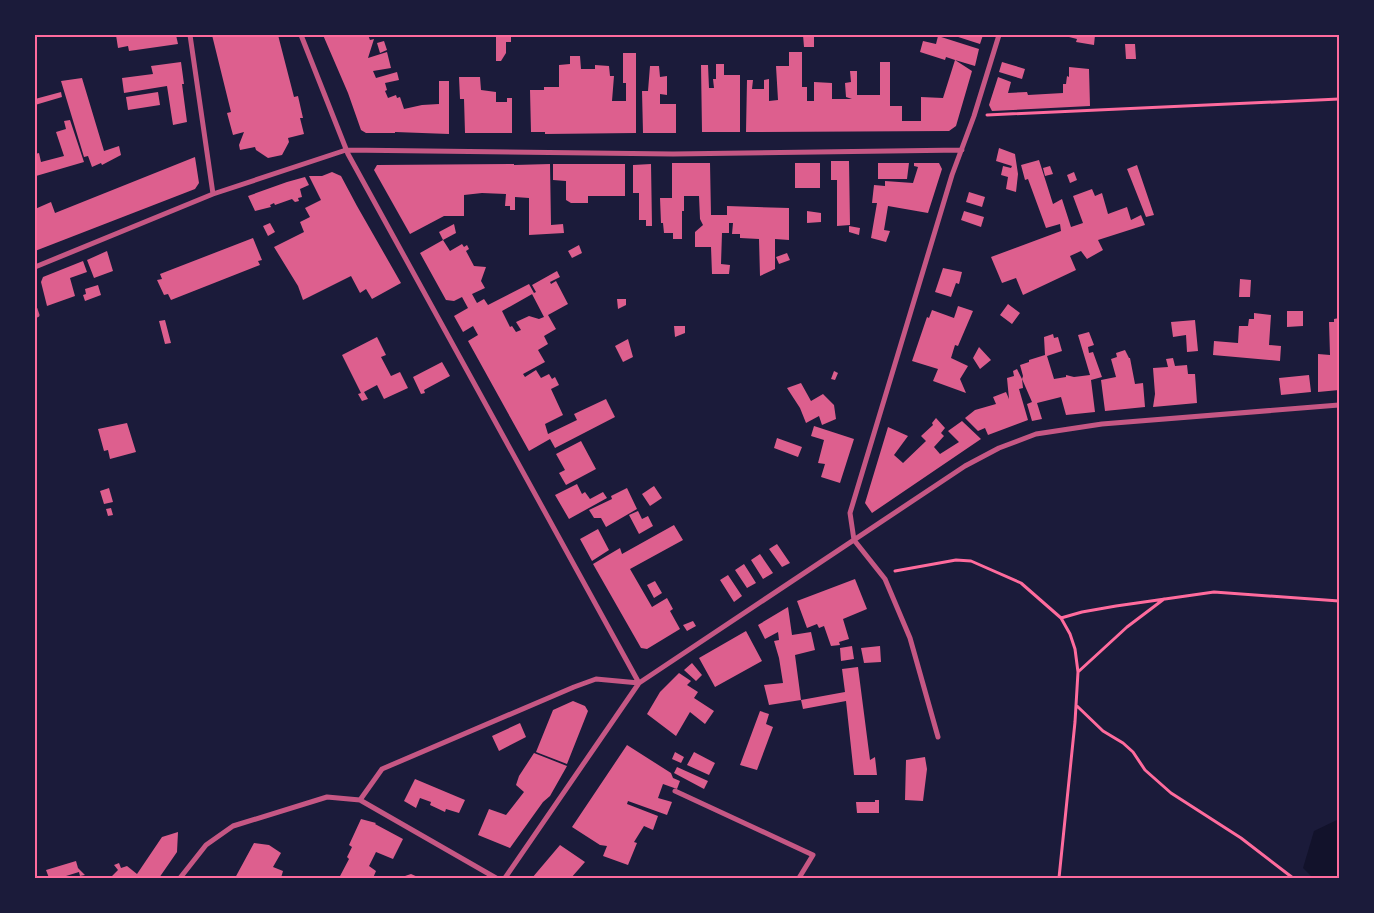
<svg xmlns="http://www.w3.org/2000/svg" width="1374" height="913" font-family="Commissioner,sans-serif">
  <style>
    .water { fill: #12122b }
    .building { fill: #dd5f8e }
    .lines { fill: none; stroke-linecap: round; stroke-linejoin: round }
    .path { stroke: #ff6b9d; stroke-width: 3 }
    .minor { stroke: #c65784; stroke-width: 5 }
    .neatline { fill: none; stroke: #ff6b9d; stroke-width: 2 }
  </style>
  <rect width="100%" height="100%" fill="#1b1b3a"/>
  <path class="water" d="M1339,819V878H1313L1303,868L1314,831Z"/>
  <path class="building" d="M116,35H176L178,44L129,51L128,46L118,48Z
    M212,35H278L294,97L298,96L303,118H300L304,134L288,138L289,142L282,155L268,158L256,150L255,147L240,150L239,145L244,132L233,135L227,113L231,112Z
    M323,35H368L370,40L374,39L368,58L387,52L391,68L373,71L376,78L397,72L399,80L385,83L387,90L385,91L388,98L396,95L397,98L400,97L404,109L422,105L439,104V81H449V134L395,132V133H366L361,130L348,93Z
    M458,35H479V37H458Z
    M496,35H511V42H506V53L501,61H496Z
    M803,35H814V47H804Z
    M952,35H983L980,44Z
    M1095,35L1094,45L1076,42L1077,39L1065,36Z
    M938,36L979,49L975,66L955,60L972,71L956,126L949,131L746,132L747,80H753L752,89H764V80L769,79V101L778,100L776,66H789V52H802V87H807V101H814V82L832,83V99H852L846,97L845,83L851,82L850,71H857V95H880V62H890V106H902V121H921V97L943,98L955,60L946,57L945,60L920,52L923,41L936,44Z
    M384,41L387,50L380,53L377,43Z
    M1125,44H1135L1136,59H1126Z
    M623,53H636V133L545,134V132H531L530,90H544V87H559V65L570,64V56H580L581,69H595V65L609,66L610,76H614L612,101H626V83H623Z
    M181,62L184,84H182L187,122L173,125L167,86L124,93L122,78L153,74L151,66Z
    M1002,62L1025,69L1022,79L999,72Z
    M716,64H724V75H740V132H702L701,65H708L709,88H714L713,79H716Z
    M650,66H659L660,77L667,76V95L660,94V104H676V133H643L642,91H648Z
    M1069,67L1089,69L1090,106L992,111L989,105L998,77L1011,82L1008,93L1027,92L1028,95L1063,93V84H1066L1067,76L1069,77Z
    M459,77H480L481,90L496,92V102H507V98H512V133H465L464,99H460Z
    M82,78L104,151L119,146L121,155L102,165L101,163L92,167L88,156L84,157L61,81Z
    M61,92L62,97L35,105V99Z
    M158,92L160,105L128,110L126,97Z
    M70,120L84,162L36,176L35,154L39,153L41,162L64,156L56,132L66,129L64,121Z
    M999,148L1015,154L1018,174L1016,192L1006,189L1008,177L1001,175L1003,166L1011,168L1012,166L996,161Z
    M195,157L199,183L195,189L35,251V209L51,202L55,213Z
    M1039,160L1053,204L1062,199L1071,227L1083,223L1073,196L1092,189L1095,196L1102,193L1108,214L1127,207L1131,220L1141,215L1145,225L1098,240L1103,250L1087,259L1081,251L1070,256L1076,270L1023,295L1016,278L1002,283L991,257L1061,231L1060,224L1046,228L1028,179L1025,180L1021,165Z
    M831,161H849L850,225L837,226V180H831Z
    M672,163H710L711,215H727V206L789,208V240L775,239V269L760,276L759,239L740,238V234H732L733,223H729V233H722L721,264L730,265L729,274H712L711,247H695V232L703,225L700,219L699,196H684V211H682V239H673V233H664L663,223H661L660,198H672Z
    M795,163H820V188H795Z
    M878,163H909L907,179H878Z
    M914,163H939L942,169L928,213L888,206L884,230L890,231L886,242L871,238L877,203H872L874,185L885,186V181L913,183L918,167L914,166Z
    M514,164V165L550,164L551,225L563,224L564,233L529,235V198L515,197V210H510V206H505L506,194L482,193L464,195V216H444L410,234L374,170L377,165Z
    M553,164H625V196H588V203H571L566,200V181L553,180Z
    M651,164L652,226H646V220H639V193H633V165Z
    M1137,165L1154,215L1146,217L1127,169Z
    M1050,166L1053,174L1045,176L1043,168Z
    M332,172L341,176L357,206L401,283L372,299L366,289L360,293L351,276L303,300L298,286L274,247L304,232L300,222L310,217L305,208L321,200L309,176H322Z
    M1074,172L1077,180L1070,183L1067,175Z
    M305,177L309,185L300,189L302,197L298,198L299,201L295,202L292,199L275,205L274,203L270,205L271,207L255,211L248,196L287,182Z
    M969,192L985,197L982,207L966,202Z
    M807,211L821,213V222L807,223Z
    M964,211L984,217L981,227L961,220Z
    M270,223L275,232L268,236L263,226Z
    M454,224L456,233L443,240L439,232Z
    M849,226L860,228L859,235L849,232Z
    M253,238L262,260L258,261L260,265L171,300L168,294L164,295L157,280L162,279L160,274Z
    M443,240L450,251L462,244L464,247L467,245L469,249L466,251L474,266L486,267L481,281L485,288L472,294L477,303L484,299L488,305L529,284L534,293L502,311L510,327L512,326L516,332L521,330L516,322L529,316L539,319L544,317L532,294L536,292L532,285L557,271L560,277L550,282L551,284L556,281L568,304L548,315L556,329L544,336L548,344L538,350L545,362L523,374L525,377L536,370L541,378L549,374L552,379L555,377L559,385L551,389L563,415L545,424L548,434L577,420L574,414L606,399L615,417L555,448L550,439L529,451L468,341L478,335L473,326L463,332L454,316L468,308L462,297L454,301L446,300L420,253Z
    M579,245L582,253L572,258L568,251Z
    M107,251L113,271L94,278L87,260Z
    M787,253L790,260L779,264L776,257Z
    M83,261L87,272L70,278L75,296L47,306L41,282L43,277Z
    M943,268L962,272L959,284L956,283L951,297L935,292Z
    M1240,279L1251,280L1250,297H1239Z
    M98,285L101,295L85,301L83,295L86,294L85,289Z
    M617,299H626V305L618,309Z
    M1008,304L1020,313L1012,324L1000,315Z
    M958,306L973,311L958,346L955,345L951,358L968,366L960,379L966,393L933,381L938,369L912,361L927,317L929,318L932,310L954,318Z
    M1287,311H1303V326L1287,327Z
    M1254,313L1271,315L1269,345L1281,346L1280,361L1213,355L1214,341L1238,343L1239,326H1248L1249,319H1254Z
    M1339,318V390L1318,392V354L1330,355L1329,322H1334V319Z
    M165,320L171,343L165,344L159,321Z
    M1195,320L1198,351L1187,352L1186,335L1173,337L1171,322Z
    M674,326H685V333L675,337Z
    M1089,332L1094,345L1088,347L1089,353L1093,352L1102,377L1091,380L1095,412L1066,415L1061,397L1037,403L1042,419L1032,421L1027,404L1032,402L1022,379L1023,376L1020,365L1029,362V360L1045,355L1044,337L1053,334L1054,338L1058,337L1062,351L1047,356L1054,379L1066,377V375L1074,377L1090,375L1078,335Z
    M377,337L386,355L381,357L391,376L400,372L408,388L384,399L377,385L364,392L368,399L362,401L358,394L361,393L342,355Z
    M628,339L633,357L623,362L615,346Z
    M979,347L991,360L980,369L973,358Z
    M1125,350L1129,358H1130L1135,384L1143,383L1145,407L1105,411L1101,380L1116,377L1111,359L1117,357L1116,353Z
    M1173,358L1175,366L1187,365L1188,374H1195L1197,403L1153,407L1155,394L1153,368L1168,367L1166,359Z
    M442,362L450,376L424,390L425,393L421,394L413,377Z
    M1017,369L1022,379L1023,388L1019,389L1028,420L988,435L985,428L978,431L965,418L975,410L996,404L993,397L1006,392L1009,399L1007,378L1014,376L1013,371Z
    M834,371L838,373L835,380L831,379Z
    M1309,375L1311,392L1281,395L1279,378Z
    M801,383L811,401L823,394L834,405L836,419L822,425L819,416L806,423L800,408L787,388Z
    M936,418L945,428L941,433L944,436L934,447L940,454L959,442L948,431L962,421L981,439L872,513L865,503L888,427L908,436L894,455L903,463L926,441L921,436L933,425L932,423Z
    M127,423L136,452L110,459L108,450L104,451L98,429Z
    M814,426L854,439L840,483L821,477L825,464L818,463L824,440L811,436Z
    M777,438L802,447L798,457L774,448Z
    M581,441L596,469L566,485L559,473L565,470L556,454Z
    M577,484L582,494L585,492L590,499L603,492L607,498L569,519L555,495Z
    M654,486L662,498L650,506L642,494Z
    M109,488L113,502L104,504L100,491Z
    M627,488L637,509L606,527L601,518H594L589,510L612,499L611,496Z
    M111,508L113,515L108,516L106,509Z
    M638,511L642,519L648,516L653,526L639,534L629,515Z
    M674,525L683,540L630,569L652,607L667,598L673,609L670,611L680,629L647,649L641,648L593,564L620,548L622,554Z
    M598,529L609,550L592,561L580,539Z
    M777,544L790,563L782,567L769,549Z
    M760,554L773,573L763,579L751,560Z
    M744,564L756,583L747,588L735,570Z
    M728,575L742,596L734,602L720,580Z
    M855,579L867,609L843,619L849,639L839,642L840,645L831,646L824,626L819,628L817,624L807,628L797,601Z
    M655,581L662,593L654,598L647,585Z
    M788,607L792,635L811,632L815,650L795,655L801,700L769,705L764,685L783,683L779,658L774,641L779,640L778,632L765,639L758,625Z
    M693,621L696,626L687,631L683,625Z
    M746,631L762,661L715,687L699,658Z
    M852,646L854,659L841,661L840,648Z
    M880,646L881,662L864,663L861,648Z
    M692,663L702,675L696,681L684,670Z
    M858,667L870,760L875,757L877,775H854L846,701L803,709L801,700L845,692L842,669Z
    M679,673L691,681L687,685L698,692L694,698L714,711L705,724L690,712L676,736L647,714L660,692Z
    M573,701L585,706L588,711L567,764L536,752L553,710Z
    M760,711L769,714L766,724L773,727L757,770L740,765Z
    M520,723L526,737L499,751L492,736Z
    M627,745L671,773L673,778L680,781L677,789L663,784L658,798L672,802L667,815L628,801L627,804L658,816L653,830L644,826L634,842L637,843L628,865L603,856L607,846L600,845L572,827Z
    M675,752L684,757L681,763L672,759Z
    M694,752L715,763L709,775L687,765Z
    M534,753L567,766L550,796L543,802L510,848L478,835L489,809L506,815L524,792L516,785L519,776Z
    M925,757L927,769L923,801L905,800L906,760Z
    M677,767L708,781L704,789L674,773Z
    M415,779L465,800L459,813L446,809L445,812L430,805L431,802L420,798L416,808L404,801Z
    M875,800H879V813H857L856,802H875Z
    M361,819L376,823L375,824L403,839L393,859L376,852L369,866L376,871L373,878H339L349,859L347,857L352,847L349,845Z
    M178,832L177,852L159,878L111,877L118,870L114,865L119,863L121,868L127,866L137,874L162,837Z
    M254,843L269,845L281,853L273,867L283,871L281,878H235Z
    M560,845L585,862L571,878H532Z
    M76,861L78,868L85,875L80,876L79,872L66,876V878H49L46,870Z
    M411,874L420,878H404L405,876Z"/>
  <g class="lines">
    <path class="path" d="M987,115L1339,99
      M895,571L956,560L971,561L1021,583L1061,618L1070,634L1075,649L1078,672L1075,722L1059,878
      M1061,618L1082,612L1116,606L1214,592L1339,601
      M1078,672L1127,627L1164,599
      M1077,706L1103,731L1123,743L1133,752L1145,770L1171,793L1241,838L1293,878"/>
    <path class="minor" d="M190,35L213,194
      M301,35L348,154L639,683
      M35,267L213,194L346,150L673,154L962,150
      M35,309L37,315
      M854,540L850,513L952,175L974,116L999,35
      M854,540L885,579L910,638L938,737
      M675,791L813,855L799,878
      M360,800L382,769L574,687L596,679L639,683
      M180,878L206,845L233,826L327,797L360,800L496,878
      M505,878L639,683L965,466L999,448L1036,434L1102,424L1339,405"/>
  </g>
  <rect width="1374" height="913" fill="none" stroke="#1b1b3a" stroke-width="72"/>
  <rect x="36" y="36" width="1302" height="841" class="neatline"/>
</svg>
